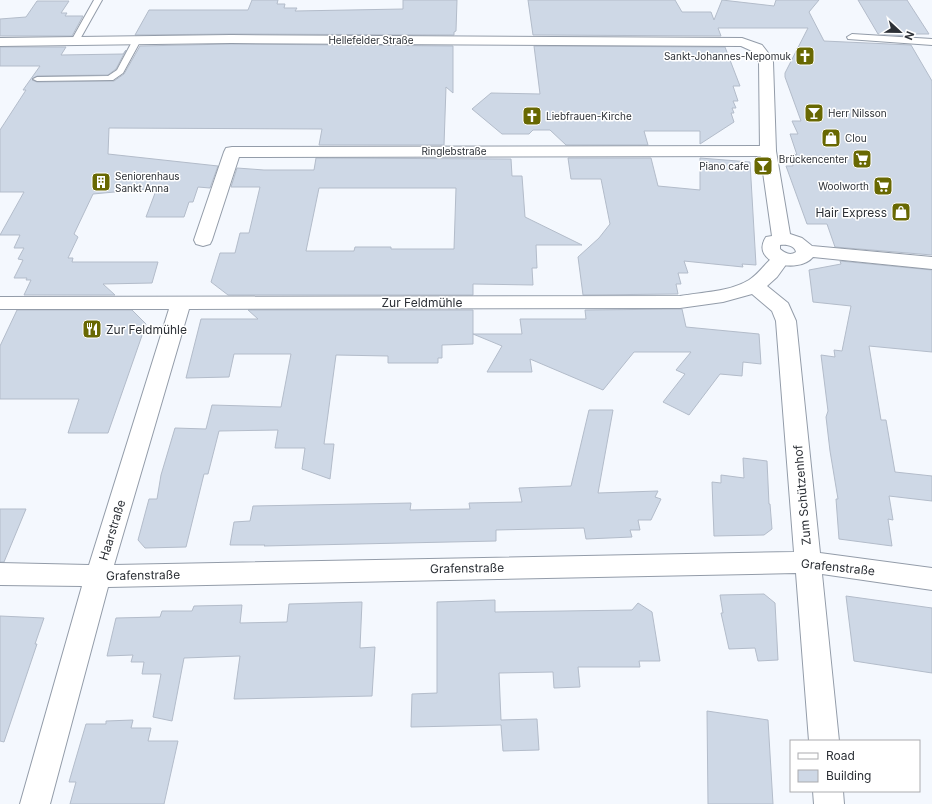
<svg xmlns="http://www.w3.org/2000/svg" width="932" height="804" font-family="Inter,sans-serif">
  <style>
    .building { fill: #ced8e6; stroke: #b3bcca; fill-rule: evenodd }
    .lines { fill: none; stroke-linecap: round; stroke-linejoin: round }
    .service-casing { stroke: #939ca9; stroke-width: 2 }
    .pedestrian-casing { stroke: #939ca9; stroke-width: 2 }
    .minor-casing { stroke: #939ca9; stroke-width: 2 }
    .tertiary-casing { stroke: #939ca9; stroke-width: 2 }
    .service { fill: #fff; fill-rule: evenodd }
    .pedestrian { fill: #fff; fill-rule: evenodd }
    .minor { fill: #fff; fill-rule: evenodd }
    .tertiary { fill: #fff; fill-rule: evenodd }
    .labels { text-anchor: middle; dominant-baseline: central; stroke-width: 3; stroke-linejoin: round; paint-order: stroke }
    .far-street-label { font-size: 10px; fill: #2c3036; stroke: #fff }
    .far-poi-label { font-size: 10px; fill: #2c3036; stroke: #fff; text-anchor: end }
    .poi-label { font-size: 12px; fill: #2c3036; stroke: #fff; text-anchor: end }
    .street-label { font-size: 12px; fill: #2c3036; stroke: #fff }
  </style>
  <rect width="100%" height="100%" fill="#f4f8fe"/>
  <path class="building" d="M252,0H278L277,4H285L284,8H297L295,11L403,9V0H457L456,31L454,32V35L231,34L135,35L149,10H248Z
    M528,0H675L682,12H711L714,20L722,0L774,6L776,0H819L809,12L824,41L911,45L932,81V255L835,247L827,224H807L786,166H793L791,156H795L794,154L797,155L790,134H798L792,121H801L785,77V73L808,28H718L721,36L533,35Z
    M858,0H907L929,34H905L906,36L878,34Z
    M37,1H69L61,13H67L65,16H83L72,36H0V19L26,17Z
    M231,44L453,46V93L446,87L444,145H319L322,129L109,128L108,154L218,166L210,188L198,187L193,202H189L184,217H146L157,188L93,194L74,234L78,237L68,258H73L72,262H158L152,283L103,284L115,295H24L31,280H26L27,278H14L23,260L18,259L24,248H14L20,235H0L24,192H0V130L26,90H23L40,66H0V47H66L61,55L123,54L126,50L116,69L108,75L37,76L32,80L37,82L114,81L124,74L140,46Z
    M534,46L725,47L740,86H733L738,101H733L736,108H732L734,113H731L734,122L700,144V131H644L648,145H566L550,130H533L529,134H502L472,109L491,93L540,94Z
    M316,158L511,159L512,176H522L525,217L582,245H536L537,268H532L533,285L473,284V295H228L211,282L220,253H235L240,233H249L260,187H231L237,168L264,170H314ZM319,188H456L454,249H391V247H355L354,251H306Z
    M568,158H651L658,186L700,190V158L750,162L756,265L742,264L743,267L684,261L688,273H678L681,284H676L678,294L583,295L578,257L599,238L610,224L601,179H571Z
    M840,261L932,270V352L869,346L881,420H886L895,472L932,476V501L889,496L893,520L888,519L892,546L839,539L836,499H838L830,451L826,417L828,411L821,355L835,357L834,350L842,351L851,306L813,302L809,270L841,264Z
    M682,309L686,327L759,334L761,364L743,362L742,376L720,374L689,415L663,402L685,374L676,370L691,352H634L603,390L530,359L532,372H487L502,346L473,334H522L520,319H586L585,310Z
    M17,310H132L146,324L108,433H68L79,399H0V346Z
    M248,310H473V344L442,345V358H438V363H388V356L336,355L324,444H334L330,479L302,469L305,448H275L278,430L219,431L208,474H204L186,547L145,548L138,540L149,499H157L161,475L175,428L206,429L212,405L281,407L291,354H234L229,377L186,378L201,319H258Z
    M589,410H613L598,493L658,491L655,497L661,499L651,520H638L640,530H630L632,537L586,539L584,528L496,530V541L264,546L265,545H230L234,522L250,521L253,506L411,503L410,510L470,509L469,503L522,502L519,488L571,486Z
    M743,458L767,461L769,504H770L772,529L764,535L714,536L712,482L721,483V475L744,478Z
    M0,509H26L4,562H0Z
    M764,594L775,603L778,660L758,661L755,648L729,649L721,613H723L720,595Z
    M846,596L932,608V673L854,661Z
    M495,600V612L632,610L638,603L652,612L660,661H639L640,667H578L580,687L554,688L553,672L499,673L501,720L537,719L539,750L503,751L501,725L411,727L412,694L437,693V602Z
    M362,602L360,648L375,647L372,696L234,699L240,656L184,658L172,721L153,717L161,674H142L144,662H131L133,655L107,656L116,618L160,617L162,611H192L194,606L242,605L240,623L287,622L289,604Z
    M0,616L44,618L35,644H37L4,742L0,741Z
    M707,711L768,720L773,804H708Z
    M133,720L131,728H151L148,741H178L164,804H70L76,782H69L86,724H106V721Z"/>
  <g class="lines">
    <defs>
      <path id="service" d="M94,0H102L79,41L75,43H72L71,41Z
        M134,38H140L141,40L123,73L113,80L37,81L33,79L37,77L108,76L117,70Z"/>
      <path id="pedestrian" d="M852,34L932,39V45L848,39L847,37Z"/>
      <path id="minor" d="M768,146L774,147L776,151L774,155L768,156L239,157L212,240L210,244L203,246L196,244L194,240L224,152L226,148L232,147Z
        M781,253L788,255L790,259L777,277L767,286L788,303L796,321L820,553L932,568V590L822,574L839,741H809L796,573L108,587L50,804H20L82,586L0,585V563L89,565L169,309H0V297L680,296C703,292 729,292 749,280C761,273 769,256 781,253ZM752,294L772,311L776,321L794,552L114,565L189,309L680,308L723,302Z
        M813,791H843L844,804H814Z"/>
      <path id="tertiary" d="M231,35L742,38L762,45L769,54L773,62L776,151L790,234L802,238L812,246L932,257V269L813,257C798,275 749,263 766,237L772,236L760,151L759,62L752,51L741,46L231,43L0,46V38ZM780,245C787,244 795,246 796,252C790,256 785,253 780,249Z"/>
    </defs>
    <use href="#service" class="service-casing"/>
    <use href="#pedestrian" class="pedestrian-casing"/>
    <use href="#minor" class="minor-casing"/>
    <use href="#tertiary" class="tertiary-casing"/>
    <use href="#service" class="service"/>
    <use href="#pedestrian" class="pedestrian"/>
    <use href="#minor" class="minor"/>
    <use href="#tertiary" class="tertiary"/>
  </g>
  <defs>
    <symbol id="church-square" viewBox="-11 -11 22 22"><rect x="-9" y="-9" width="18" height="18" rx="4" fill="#686802" stroke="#fff"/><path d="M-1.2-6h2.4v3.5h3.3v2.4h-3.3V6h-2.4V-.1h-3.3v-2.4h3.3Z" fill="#fff"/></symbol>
    <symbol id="bar-square" viewBox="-11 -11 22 22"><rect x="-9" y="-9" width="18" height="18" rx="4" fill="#686802" stroke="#fff"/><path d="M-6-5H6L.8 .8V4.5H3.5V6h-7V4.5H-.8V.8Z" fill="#fff"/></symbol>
    <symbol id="shop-square" viewBox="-11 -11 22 22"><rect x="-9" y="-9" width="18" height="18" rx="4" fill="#686802" stroke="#fff"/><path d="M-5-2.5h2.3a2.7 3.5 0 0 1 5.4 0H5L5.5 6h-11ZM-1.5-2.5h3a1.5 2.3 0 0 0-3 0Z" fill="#fff"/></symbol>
    <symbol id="supermarket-square" viewBox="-11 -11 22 22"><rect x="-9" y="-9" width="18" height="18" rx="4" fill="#686802" stroke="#fff"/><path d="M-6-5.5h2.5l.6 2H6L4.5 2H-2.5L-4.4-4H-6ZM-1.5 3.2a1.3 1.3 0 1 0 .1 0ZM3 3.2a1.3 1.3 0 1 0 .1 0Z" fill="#fff"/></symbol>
    <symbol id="building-square" viewBox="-11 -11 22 22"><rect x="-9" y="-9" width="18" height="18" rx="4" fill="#686802" stroke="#fff"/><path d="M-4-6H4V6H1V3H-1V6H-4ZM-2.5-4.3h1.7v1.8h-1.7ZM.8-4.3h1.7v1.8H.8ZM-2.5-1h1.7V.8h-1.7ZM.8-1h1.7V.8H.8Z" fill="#fff"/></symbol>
    <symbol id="restaurant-square" viewBox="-11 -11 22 22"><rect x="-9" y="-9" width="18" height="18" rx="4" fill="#686802" stroke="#fff"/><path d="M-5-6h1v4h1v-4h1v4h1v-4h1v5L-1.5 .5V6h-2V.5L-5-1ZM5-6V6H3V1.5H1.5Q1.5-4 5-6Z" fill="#fff"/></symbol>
  </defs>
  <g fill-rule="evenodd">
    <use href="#church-square" x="794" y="45" width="22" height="22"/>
    <use href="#bar-square" x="803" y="102" width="22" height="22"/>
    <use href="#church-square" x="521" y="105" width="22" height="22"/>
    <use href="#shop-square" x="820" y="127" width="22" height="22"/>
    <use href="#supermarket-square" x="851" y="148" width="22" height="22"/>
    <use href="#bar-square" x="752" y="155" width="22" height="22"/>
    <use href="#building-square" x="90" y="171" width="22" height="22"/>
    <use href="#supermarket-square" x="872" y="175" width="22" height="22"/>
    <use href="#shop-square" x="890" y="201" width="22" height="22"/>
    <use href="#restaurant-square" x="81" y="318" width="22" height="22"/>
  </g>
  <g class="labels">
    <g class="far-street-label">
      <text x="371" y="40">Hellefelder Straße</text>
      <text x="454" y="151">Ringlebstraße</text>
    </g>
    <g class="far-poi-label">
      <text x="791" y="56">Sankt-Johannes-Nepomuk</text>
      <text x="828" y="113" text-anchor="start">Herr Nilsson</text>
      <text x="546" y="116" text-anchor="start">Liebfrauen-Kirche</text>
      <text x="845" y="138" text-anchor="start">Clou</text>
      <text x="848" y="159">Brückencenter</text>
      <text x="749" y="166">Piano cafe</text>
      <text x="115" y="176" text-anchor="start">Seniorenhaus<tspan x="115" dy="12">Sankt Anna</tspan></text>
      <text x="869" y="186">Woolworth</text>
    </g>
    <g class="poi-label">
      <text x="887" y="212">Hair Express</text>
      <text x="106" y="329" text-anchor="start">Zur Feldmühle</text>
    </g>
    <g class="street-label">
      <text x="422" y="302">Zur Feldmühle</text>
      <text transform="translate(802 495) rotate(-95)">Zum Schützenhof</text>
      <text transform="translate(112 530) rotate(-73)">Haarstraße</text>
      <text transform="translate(838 567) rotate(6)">Grafenstraße</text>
      <text transform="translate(467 568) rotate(-1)">Grafenstraße</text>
      <text transform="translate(143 575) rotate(-1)">Grafenstraße</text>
    </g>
  </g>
  <rect x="790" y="740" width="130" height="52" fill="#ffffff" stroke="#abacaf"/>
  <rect x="798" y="753" width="20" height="6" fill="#ffffff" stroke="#abacaf"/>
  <text x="826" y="760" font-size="12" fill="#2c3036">Road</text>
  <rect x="798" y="770" width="20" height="12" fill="#ced8e6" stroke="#abacaf"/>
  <text x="826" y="780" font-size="12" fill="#2c3036">Building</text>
  <g transform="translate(900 32) rotate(112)" stroke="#ffffff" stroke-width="3" paint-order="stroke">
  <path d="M0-3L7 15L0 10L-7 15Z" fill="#2c3036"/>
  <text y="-6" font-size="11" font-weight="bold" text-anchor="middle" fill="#2c3036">N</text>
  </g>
</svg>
